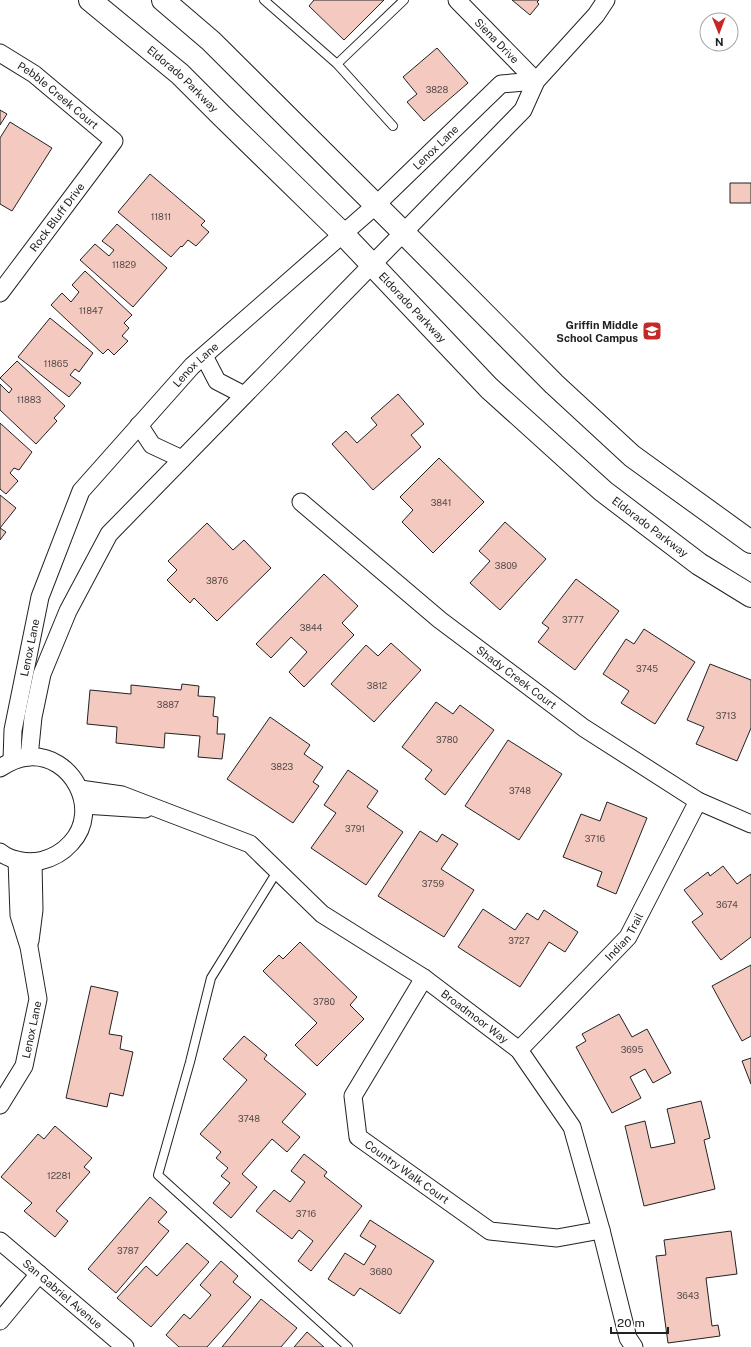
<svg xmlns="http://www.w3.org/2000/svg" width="751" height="1347" font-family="'Public Sans',sans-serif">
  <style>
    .building { fill: #f3c9c0; stroke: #222 }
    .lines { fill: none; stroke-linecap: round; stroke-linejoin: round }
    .lane-casing { stroke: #222; stroke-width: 10 }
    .street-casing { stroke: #222; stroke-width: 19 }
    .primary-casing { stroke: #222; stroke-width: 24 }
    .lane { stroke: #fff; stroke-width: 8 }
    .street { stroke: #fff; stroke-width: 17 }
    .primary { stroke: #fff; stroke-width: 22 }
    .labels { text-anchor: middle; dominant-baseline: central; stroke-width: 3; stroke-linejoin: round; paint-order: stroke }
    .number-label { font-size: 9px; fill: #564c4a }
    .street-label { font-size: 11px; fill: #222; stroke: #fff }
    .poi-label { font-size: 11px; font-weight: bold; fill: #222; stroke: #fff; text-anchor: end }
  </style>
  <rect width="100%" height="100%" fill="#fff"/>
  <path class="building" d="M314,0H384L344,40L309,6Z
    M512,0H539L537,2L539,4L530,15Z
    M437,48L468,83L424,121L407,102L417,94L403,77Z
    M0,110L7,114L0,125Z
    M10,122L52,148L12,211L0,204V138Z
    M150,174L205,221L201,225L209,232L196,246L188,240L182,247L181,246L171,257L118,212Z
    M730,183H751V203H730Z
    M117,224L167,268L133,307L80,260L95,244L109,256L114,250L102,241Z
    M85,271L132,315L124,323L129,328L122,336L128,341L114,355L108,349L103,354L51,305L62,293L71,302L79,292L72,285Z
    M50,318L93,353L79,372L75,369L70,375L81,383L69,397L18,357Z
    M17,361L65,406L54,418L57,421L36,444L0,410V384L9,393L12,389L0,378Z
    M398,394L424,424L411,435L421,447L373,490L332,444L346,431L357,443L377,425L371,418Z
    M0,423L32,452L19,470L14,468L10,473L18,481L6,494L0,489Z
    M439,458L484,502L433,553L402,522L413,510L400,497Z
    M0,495L16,508L0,528L6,532L0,540Z
    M505,522L546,559L500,610L470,583L490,561L479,551Z
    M207,523L233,550L244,540L271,568L217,621L194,598L190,603L167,580L177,570L168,561Z
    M324,574L358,606L342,623L354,635L304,687L289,672L307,652L291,637L271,658L256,644Z
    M576,579L619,611L575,670L538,642L549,628L542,623Z
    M644,629L695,662L655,724L621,703L629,691L603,674L626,639L634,644Z
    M391,643L421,670L374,722L331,684L366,645L378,656Z
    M710,664L751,680V728L737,761L696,744L704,727L687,720Z
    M182,684L199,686L198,696L215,697L213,716L218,717L217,734H225L222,759L198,757L200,736L165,733L164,748L116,743L117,727L87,724L90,690L131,694V685L181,690Z
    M436,702L453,714L460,705L494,730L445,795L425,779L432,770L402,747Z
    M270,717L310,745L304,754L323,767L313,782L319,786L293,823L227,779Z
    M508,740L562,774L519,840L465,806Z
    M348,770L378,791L367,807L403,832L366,885L311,848L336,813L324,805Z
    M607,802L647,818L616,894L597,886L602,872L563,857L581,814L600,821Z
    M420,831L437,842L442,834L458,844L441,869L474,890L444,937L378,896Z
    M723,866L737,884L751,874V937L721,960L692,922L703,914L684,890L708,872L710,876Z
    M483,909L515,930L527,913L538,920L544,910L578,932L565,952L549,942L520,987L458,947Z
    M300,942L357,997L350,1005L364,1019L317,1066L295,1045L317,1023L263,971L279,955L283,959Z
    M751,965V1036L742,1041L712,986Z
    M91,986L118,992L109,1034L122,1036L120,1049L133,1052L123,1096L110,1093L107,1107L66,1098Z
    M619,1014L632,1037L647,1029L671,1073L653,1083L645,1069L630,1077L641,1098L612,1113L576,1047L586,1041L582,1034Z
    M244,1036L267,1055L264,1059L306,1094L282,1122L300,1137L287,1152L272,1139L242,1174L257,1187L231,1218L213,1203L230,1183L221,1176L228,1168L216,1158L221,1152L200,1134L247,1080L223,1059Z
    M751,1058V1084L742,1061Z
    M701,1101L710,1138L704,1140L715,1189L644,1206L625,1126L645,1121L651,1148L675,1143L667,1109Z
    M55,1126L92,1158L84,1167L90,1172L56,1211L68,1221L55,1237L24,1211L32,1203L1,1177L38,1134L44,1139Z
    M304,1154L327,1172L324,1176L362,1206L311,1271L298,1261L313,1241L299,1230L292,1239L256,1211L274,1190L290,1202L305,1182L291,1171Z
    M150,1197L167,1212L158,1222L169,1231L116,1293L88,1269Z
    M370,1220L434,1261L400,1314L360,1288L354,1296L328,1279L345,1253L364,1265L376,1246L360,1236Z
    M731,1231L737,1274L706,1278L712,1326L718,1325L720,1336L668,1343L656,1256L666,1255L664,1240Z
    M187,1243L209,1262L151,1327L117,1298L146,1266L157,1276Z
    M221,1261L238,1276L233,1282L251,1297L207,1347H179L166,1335L184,1314L190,1319L211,1295L200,1285Z
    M261,1299L297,1328L281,1347H222Z
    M307,1332L324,1347H294Z"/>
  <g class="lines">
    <defs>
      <path id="lane" d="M264,0L337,64L393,126
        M337,64L404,0
        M278,870L211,978L190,1062L158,1175L348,1347"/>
      <g id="street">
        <path id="s1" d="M457,0L536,81"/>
        <path id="s2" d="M0,53L34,74L114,141L0,293"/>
        <path d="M204,356L217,381L244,395"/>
        <path d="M139,425L152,445L182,459"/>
        <path id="s3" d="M301,502L440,620L584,728L698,801L751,824"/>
        <path d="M29,757L33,717L42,674L68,611L109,534L523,110L536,81L596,15L606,0"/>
        <path id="s4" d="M12,760L13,730L40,597L81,491L192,366L376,205L501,84L536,81"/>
        <path d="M0,768C9,762 17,758 28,757C72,753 102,810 71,843C63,852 53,858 40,861C27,863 11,861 0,852"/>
        <path id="s5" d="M80,789L122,795L250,844L322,914L424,978L519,1050L572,1127L601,1230L628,1338L634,1347"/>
        <path d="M84,805L145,809"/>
        <path d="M30,941L34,910L33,862"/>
        <path id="s6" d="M424,978L353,1096L358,1137L490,1231L557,1238L601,1230"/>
        <path id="s7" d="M519,1050L628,937L698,801"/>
        <path id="s8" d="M0,1105L24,1066L38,999L29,947L19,915L17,860"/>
        <path id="s9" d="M0,1241L125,1347"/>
        <path d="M0,1321L39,1274"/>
      </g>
      <g id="primary">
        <path id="s10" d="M90,0L180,74L222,116L343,234L489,388L603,491L699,564L751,596"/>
        <path d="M163,0L211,41L403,232L554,384L632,456L751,542"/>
      </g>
    </defs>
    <use href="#lane" class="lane-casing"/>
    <use href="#street" class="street-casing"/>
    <use href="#primary" class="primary-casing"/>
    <use href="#lane" class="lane"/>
    <use href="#street" class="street"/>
    <use href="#primary" class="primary"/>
  </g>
  <defs>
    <symbol id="school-square" viewBox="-11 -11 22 22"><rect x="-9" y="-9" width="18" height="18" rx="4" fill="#c62828" stroke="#fff"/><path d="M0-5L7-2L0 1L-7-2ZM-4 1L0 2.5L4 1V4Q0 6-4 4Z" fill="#fff"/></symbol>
  </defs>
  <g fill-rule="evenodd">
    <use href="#school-square" x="641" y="320" width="22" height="22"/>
  </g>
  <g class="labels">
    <g class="number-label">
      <text x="437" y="89">3828</text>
      <text x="161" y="216">11811</text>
      <text x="124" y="264">11829</text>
      <text x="91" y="310">11847</text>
      <text x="56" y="363">11865</text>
      <text x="29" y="399">11883</text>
      <text x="441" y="502">3841</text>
      <text x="506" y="565">3809</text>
      <text x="217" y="580">3876</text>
      <text x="573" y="619">3777</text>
      <text x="311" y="627">3844</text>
      <text x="647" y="668">3745</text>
      <text x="377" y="685">3812</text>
      <text x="168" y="704">3887</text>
      <text x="726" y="715">3713</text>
      <text x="447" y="739">3780</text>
      <text x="282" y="766">3823</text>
      <text x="520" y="790">3748</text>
      <text x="355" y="828">3791</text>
      <text x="595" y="838">3716</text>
      <text x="433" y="883">3759</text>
      <text x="727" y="904">3674</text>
      <text x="519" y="940">3727</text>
      <text x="324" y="1001">3780</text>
      <text x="632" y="1049">3695</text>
      <text x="249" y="1118">3748</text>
      <text x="59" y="1175">12281</text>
      <text x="306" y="1213">3716</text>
      <text x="128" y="1250">3787</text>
      <text x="381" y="1271">3680</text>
      <text x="688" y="1295">3643</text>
    </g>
    <g class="street-label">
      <text stroke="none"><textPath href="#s1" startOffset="57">Siena Drive</textPath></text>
      <text stroke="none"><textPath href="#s10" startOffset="122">Eldorado Parkway</textPath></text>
      <text stroke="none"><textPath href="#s2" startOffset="72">Pebble Creek Court</textPath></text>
      <text stroke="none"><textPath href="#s4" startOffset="774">Lenox Lane</textPath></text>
      <text transform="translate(57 217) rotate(-53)">Rock Bluff Drive</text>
      <text stroke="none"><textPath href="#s10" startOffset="446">Eldorado Parkway</textPath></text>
      <text stroke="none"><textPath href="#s4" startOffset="450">Lenox Lane</textPath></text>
      <text stroke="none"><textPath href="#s10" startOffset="770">Eldorado Parkway</textPath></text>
      <text stroke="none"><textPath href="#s4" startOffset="114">Lenox Lane</textPath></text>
      <text stroke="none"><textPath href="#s3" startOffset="278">Shady Creek Court</textPath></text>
      <text stroke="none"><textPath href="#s7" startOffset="155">Indian Trail</textPath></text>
      <text stroke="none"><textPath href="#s5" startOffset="464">Broadmoor Way</textPath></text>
      <text stroke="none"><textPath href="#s8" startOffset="83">Lenox Lane</textPath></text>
      <text stroke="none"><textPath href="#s6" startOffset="239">Country Walk Court</textPath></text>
      <text stroke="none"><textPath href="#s9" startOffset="82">San Gabriel Avenue</textPath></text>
    </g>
    <g class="poi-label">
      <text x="638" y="325">Griffin Middle<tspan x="638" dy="13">School Campus</tspan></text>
    </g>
  </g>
  <g transform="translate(719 32) rotate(179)"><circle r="19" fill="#ffffff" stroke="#a7a7a7"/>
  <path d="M0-3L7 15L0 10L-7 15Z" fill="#c62828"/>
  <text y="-6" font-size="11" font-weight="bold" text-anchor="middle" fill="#222222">N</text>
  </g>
  <path d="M611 1327v6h57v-6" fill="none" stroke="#222222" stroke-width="2"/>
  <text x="617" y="1327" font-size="12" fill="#222222" stroke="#ffffff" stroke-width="3" paint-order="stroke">20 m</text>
</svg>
